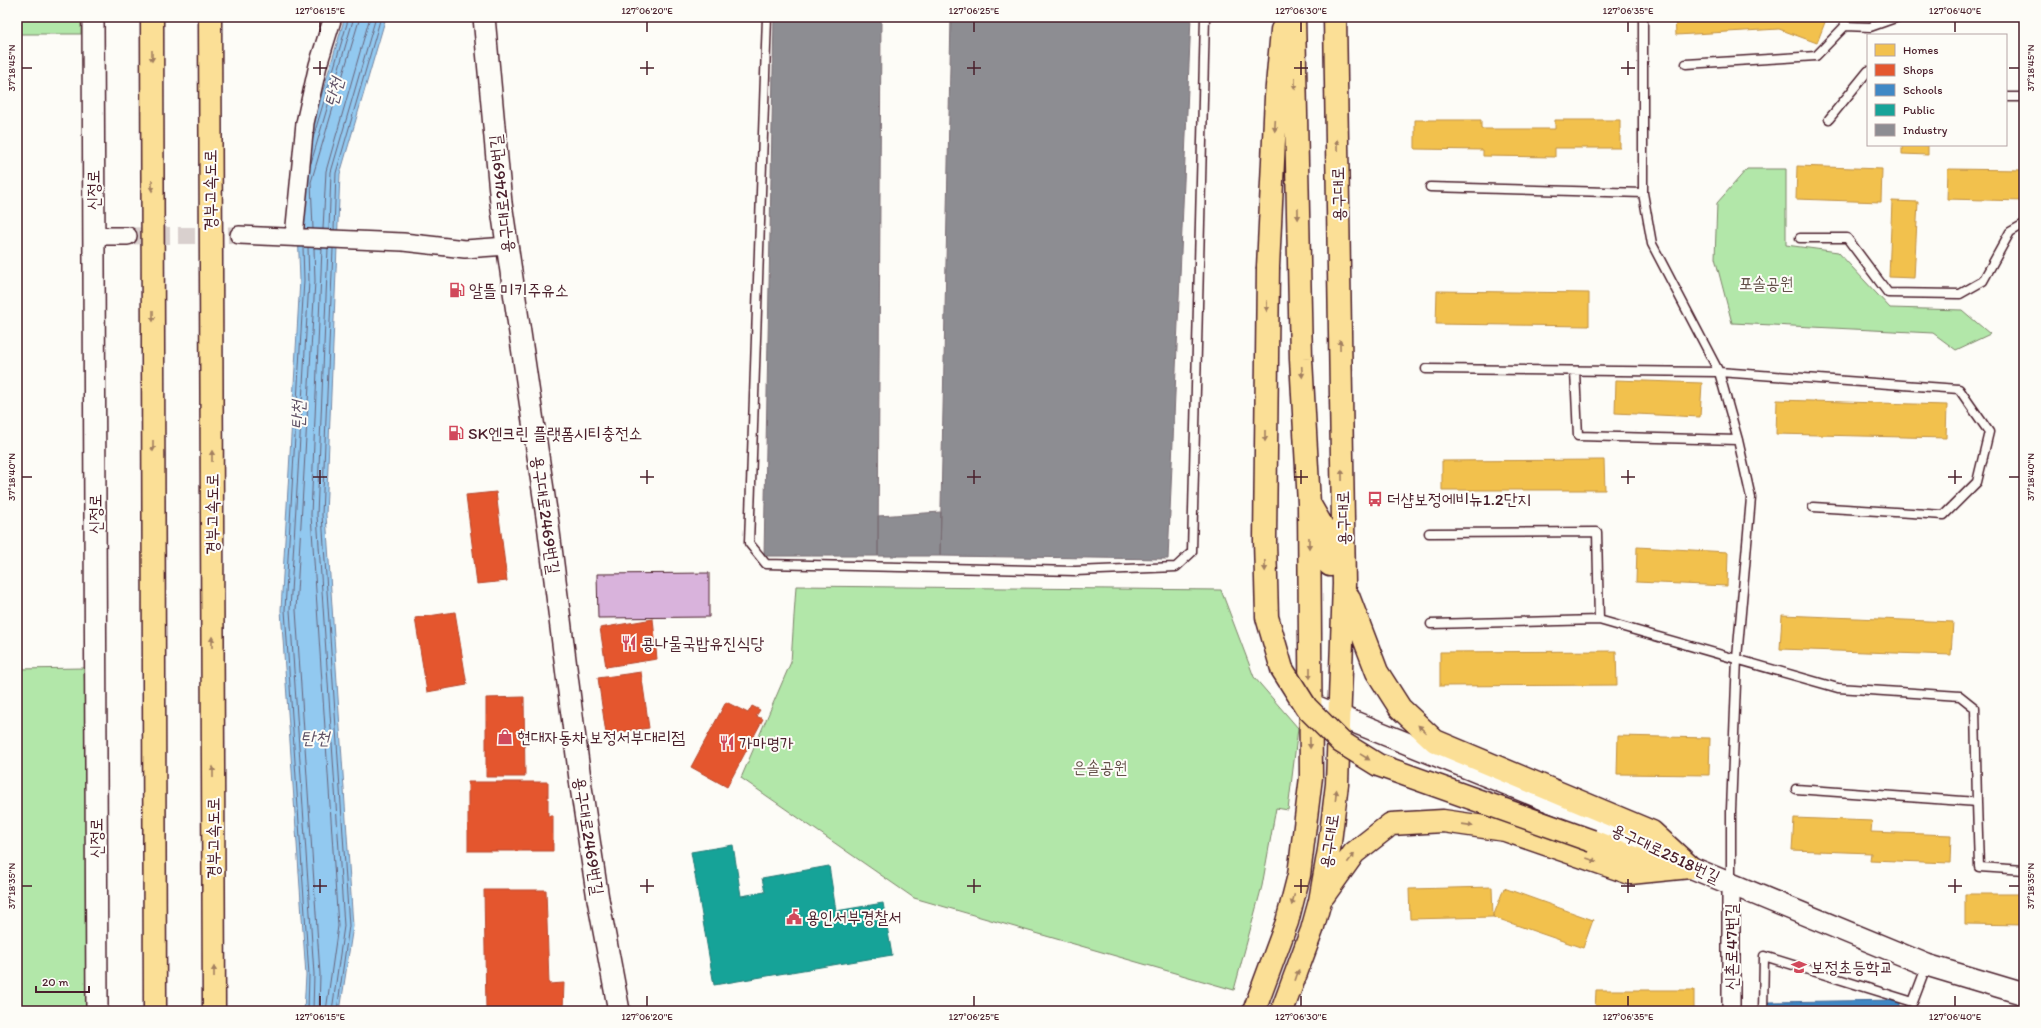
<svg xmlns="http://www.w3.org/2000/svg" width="2041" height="1028" font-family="Itim,'Poor Story',sans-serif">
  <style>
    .green { fill: #b2e7a9; stroke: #7e836a }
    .water { fill: #92c9f0; stroke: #7585a1 }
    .homes { fill: #f2c14e; stroke: #c09044 }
    .shops { fill: #e4572e; stroke: #b6462d }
    .schools { fill: #3f88c5; stroke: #426897 }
    .public { fill: #17a398; stroke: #267b77 }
    .industry { fill: #8d8d92; stroke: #796c73 }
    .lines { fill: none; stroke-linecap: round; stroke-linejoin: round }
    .shore { stroke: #67637a; stroke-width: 1 }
    .building { fill: #d9b3dc; stroke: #4a1f2b }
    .minor-tunnel { stroke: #d9d0ce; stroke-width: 17; stroke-dasharray: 17 8; stroke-linecap: butt }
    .service-casing { stroke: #4a1f2b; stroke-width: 11 }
    .minor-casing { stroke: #4a1f2b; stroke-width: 20 }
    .tertiary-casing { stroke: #4a1f2b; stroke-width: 24 }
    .primary-casing { stroke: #4a1f2b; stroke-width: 25 }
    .motorway-casing { stroke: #4a1f2b; stroke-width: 25 }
    .service { stroke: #fdfcf7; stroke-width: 8 }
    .minor { stroke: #fdfcf7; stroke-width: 17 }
    .tertiary { stroke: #fdfcf7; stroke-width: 21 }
    .primary { stroke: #fbdf96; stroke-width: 22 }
    .motorway { stroke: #fbdf96; stroke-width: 22 }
    .primary-bridge-casing { stroke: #4a1f2b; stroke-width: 25; stroke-linecap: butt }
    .primary-bridge { stroke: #fbdf96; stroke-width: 22 }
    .oneway { fill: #a27f60 }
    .ticks { fill: none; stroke: #4a1f2b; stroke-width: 1.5 }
    .labels { text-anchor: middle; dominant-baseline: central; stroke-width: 4; stroke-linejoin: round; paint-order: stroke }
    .street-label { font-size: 17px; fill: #4a1f2b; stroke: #fdfcf7 }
    .park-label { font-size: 17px; fill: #64514a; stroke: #fdfcf7 }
    .poi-label { font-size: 17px; fill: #4a1f2b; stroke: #fdfcf7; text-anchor: start }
    .water-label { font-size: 18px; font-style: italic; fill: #605266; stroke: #fdfcf7 }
    .neatline { fill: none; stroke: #4a1f2b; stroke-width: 1.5 }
    .ticks-label { font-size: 10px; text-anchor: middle; fill: #4a1f2b }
  </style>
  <rect width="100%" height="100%" fill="#fdfcf7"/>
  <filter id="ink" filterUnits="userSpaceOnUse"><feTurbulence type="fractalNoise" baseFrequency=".025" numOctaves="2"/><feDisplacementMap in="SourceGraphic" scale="8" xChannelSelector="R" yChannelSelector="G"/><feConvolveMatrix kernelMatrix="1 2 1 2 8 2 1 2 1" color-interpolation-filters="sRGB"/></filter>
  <g filter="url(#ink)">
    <path class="green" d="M17,17H81V34H17Z
      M1747,169H1786V245L1838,252L1890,308L1962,310L1990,334L1956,350L1933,333L1732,323L1715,258L1717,203Z
      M796,586L1221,590L1254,677L1298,728L1288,810L1276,808L1262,886L1234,990L914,898L741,778L791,662Z
      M84,668L88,764L90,1011H17V669Z"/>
    <path class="water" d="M345,17H386L340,174L326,515L353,926L340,1011H304L306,975L281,610L300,280L296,180Z"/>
    <path class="homes" d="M1675,17H1827L1817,43L1779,29L1676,35Z
      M1415,120H1481V129H1555V120H1620V148H1555V157L1483,156V150L1415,149Z
      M1902,145H1928V155L1902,154Z
      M1797,166L1882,169L1881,202L1796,199Z
      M1948,169L2024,170V201L1947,199Z
      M1892,201L1918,202L1914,278L1889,277Z
      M1437,291L1589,293V326L1436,324Z
      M1616,380L1702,383L1700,417L1615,413Z
      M1777,400L1947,405L1946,438L1776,434Z
      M1604,460L1605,490H1442V461Z
      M1637,547L1728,552L1727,586L1636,582Z
      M1782,615L1953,622L1951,655L1780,649Z
      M1616,651L1617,685L1440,686V652Z
      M1618,736L1710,738L1709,775L1617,774Z
      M1794,818L1872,821L1871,832L1951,835L1950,863L1870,860L1871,853L1792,850Z
      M1492,887L1493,917L1410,919L1409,889Z
      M1504,888L1593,920L1583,948L1493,917Z
      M1965,894H2024V925L1965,924Z
      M1596,990H1694V1011H1595Z"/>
    <path class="shops" d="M496,492L507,581L477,584L466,495Z
      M455,612L467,685L427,692L415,618Z
      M653,619L657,659L606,667L600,628Z
      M641,672L649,728L606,734L598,678Z
      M524,697L525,777H486V698Z
      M726,702L748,713L752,706L760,710L756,716L763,719L727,787L691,767Z
      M468,782H548V816H553V851H468Z
      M484,890H546L549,984L564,983L563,1011H486Z"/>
    <path class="schools" d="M1900,1000V1011H1769L1768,1002Z"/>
    <path class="public" d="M733,845L741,896L765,892L762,878L829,866L836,911L883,903L892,955L714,985L691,852Z"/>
    <path class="industry" d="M774,17H881L878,556H764Z
      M951,17H1191L1168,559L940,556Z
      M941,512L940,556H878V516Z"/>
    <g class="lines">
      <path class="shore" d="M313,138L349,17
        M311,163L354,17
        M313,229L311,182L360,17
        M323,229L326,171L370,17
        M329,229L331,172L376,17
        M334,230L336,173L381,17
        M303,247L304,280L285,610L309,975L308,1011
        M308,247L309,281L290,610L314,974L313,1011
        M314,248L315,281L296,610L320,974L319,1011
        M322,248L311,515L338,926L326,1011
        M328,248L317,515L344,926L332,1011
        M333,249L322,515L349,926L337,1011"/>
    </g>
    <path class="building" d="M709,573V617L598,618L597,574Z"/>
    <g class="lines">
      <path class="minor-tunnel" d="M128,236L239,235"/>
      <defs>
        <path id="service" d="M767,17L749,543L766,564L1075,571L1176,567L1192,552L1205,17
          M1643,17V193L1652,244L1719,372L1738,440L1751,498L1737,658L1731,810V882
          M1845,26L1870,27L1898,17
          M1686,64L1816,56L1845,26L1844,17
          M2006,97H2024
          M1829,119L1868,71
          M1430,187L1643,193
          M1800,238H1847L1888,293L1960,294L1983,281L2010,232L2024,224
          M1426,369L1719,372L1959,389L1989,432L1977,482L1944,515L1813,507
          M1575,371L1578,436L1738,440
          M1429,533L1597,532L1599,620L1838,688L1960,696L1975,708L1977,802L1796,789
          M1431,624L1599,620
          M1977,802L1979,867L2024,870
          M1763,1011L1764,956L1913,1002L1927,965"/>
        <path id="minor" d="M239,235L403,242L465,249L507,246
          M94,236H128
          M294,236L305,123L318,65L333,17
          M1731,1011V884"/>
        <path id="tertiary" d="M93,17L97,1011
          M484,17L501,203L548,524L581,787L598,899L619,1011
          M1310,704L1637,837L1690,867L1927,965L2024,994"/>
        <path id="primary" d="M1268,267L1276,97L1282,30
          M1310,505L1329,538L1330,565
          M1348,596L1377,672L1400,708L1435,741L1652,832L1690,867
          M1592,841L1642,861L1663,863
          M1324,895L1354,853L1391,824L1443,821L1505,830L1630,873L1690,867
          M1254,1011L1287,922L1299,875L1311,777L1309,504L1301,359L1294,17
          M1282,1011L1312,930L1320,901L1329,850L1337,784L1344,584L1335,17"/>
        <path id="motorway" d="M152,17L155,1011
          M210,17L214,1011"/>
      </defs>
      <use href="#service" class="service-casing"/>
      <use href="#minor" class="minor-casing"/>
      <use href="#tertiary" class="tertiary-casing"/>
      <use href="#primary" class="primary-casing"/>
      <use href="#motorway" class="motorway-casing"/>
      <use href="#service" class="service"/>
      <use href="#minor" class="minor"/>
      <use href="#tertiary" class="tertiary"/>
      <use href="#primary" class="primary"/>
      <use href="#motorway" class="motorway"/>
      <defs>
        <path id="primary-bridge" d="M1268,267L1265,540L1267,617L1282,669L1306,707L1341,742L1378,765L1592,841"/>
      </defs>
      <use href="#primary-bridge" class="primary-bridge-casing"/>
      <use href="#primary-bridge" class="primary-bridge"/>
    </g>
    <defs><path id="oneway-solid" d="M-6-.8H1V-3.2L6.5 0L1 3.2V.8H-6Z"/></defs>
    <g class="oneway">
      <use href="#oneway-solid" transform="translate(152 56) rotate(90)"/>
      <use href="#oneway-solid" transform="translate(1295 84) rotate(89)"/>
      <use href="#oneway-solid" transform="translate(1275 126) rotate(93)"/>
      <use href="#oneway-solid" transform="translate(1337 145) rotate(-91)"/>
      <use href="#oneway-solid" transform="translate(152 186) rotate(90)"/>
      <use href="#oneway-solid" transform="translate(1298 214) rotate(89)"/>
      <use href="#oneway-solid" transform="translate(1267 306) rotate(92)"/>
      <use href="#oneway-solid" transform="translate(153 316) rotate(90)"/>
      <use href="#oneway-solid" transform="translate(1340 345) rotate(-91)"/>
      <use href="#oneway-solid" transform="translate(1302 372) rotate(87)"/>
      <use href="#oneway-solid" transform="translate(1265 436) rotate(90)"/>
      <use href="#oneway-solid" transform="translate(153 446) rotate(90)"/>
      <use href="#oneway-solid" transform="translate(212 456) rotate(-90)"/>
      <use href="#oneway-solid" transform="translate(1342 475) rotate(-91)"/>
      <use href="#oneway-solid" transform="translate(1309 543) rotate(90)"/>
      <use href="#oneway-solid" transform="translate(1265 566) rotate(88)"/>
      <use href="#oneway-solid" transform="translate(212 642) rotate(-90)"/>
      <use href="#oneway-solid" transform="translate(1310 673) rotate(90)"/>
      <use href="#oneway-solid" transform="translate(1422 729) rotate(-136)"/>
      <use href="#oneway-solid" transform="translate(1310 743) rotate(89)"/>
      <use href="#oneway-solid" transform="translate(1365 757) rotate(32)"/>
      <use href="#oneway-solid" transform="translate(213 772) rotate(-90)"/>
      <use href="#oneway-solid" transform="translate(1336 795) rotate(-84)"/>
      <use href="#oneway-solid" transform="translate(1468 825) rotate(8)"/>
      <use href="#oneway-solid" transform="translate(1351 858) rotate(-53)"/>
      <use href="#oneway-solid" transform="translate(1592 860) rotate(19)"/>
      <use href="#oneway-solid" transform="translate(1293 900) rotate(104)"/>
      <use href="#oneway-solid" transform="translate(214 972) rotate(-90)"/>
      <use href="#oneway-solid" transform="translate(1297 975) rotate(-71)"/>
    </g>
  </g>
  <path class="ticks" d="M320,22V32M647,22V32M974,22V32M1301,22V32M1628,22V32M1955,22V32M320,61V75M647,61V75M974,61V75M1301,61V75M1628,61V75M22,68H32M313,68H327M640,68H654M967,68H981M1294,68H1308M1621,68H1635M2009,68H2019M320,470V484M647,470V484M974,470V484M1301,470V484M1628,470V484M1955,470V484M22,477H32M313,477H327M640,477H654M967,477H981M1294,477H1308M1621,477H1635M1948,477H1962M2009,477H2019M320,879V893M647,879V893M974,879V893M1301,879V893M1628,879V893M1955,879V893M22,886H32M313,886H327M640,886H654M967,886H981M1294,886H1308M1621,886H1635M1948,886H1962M2009,886H2019M320,996V1006M647,996V1006M974,996V1006M1301,996V1006M1628,996V1006M1955,996V1006"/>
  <defs>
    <symbol id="fuel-bare" viewBox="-9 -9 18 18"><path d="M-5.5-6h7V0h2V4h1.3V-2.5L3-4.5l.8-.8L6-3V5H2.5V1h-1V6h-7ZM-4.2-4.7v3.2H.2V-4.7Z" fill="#d1495b" stroke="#fdfcf7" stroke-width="2.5" paint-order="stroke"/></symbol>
    <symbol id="bus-bare" viewBox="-9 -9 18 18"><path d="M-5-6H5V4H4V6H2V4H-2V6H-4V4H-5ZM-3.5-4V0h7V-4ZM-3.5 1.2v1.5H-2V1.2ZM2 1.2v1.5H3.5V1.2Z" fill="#d1495b" stroke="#fdfcf7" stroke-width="2.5" paint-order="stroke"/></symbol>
    <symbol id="restaurant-bare" viewBox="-9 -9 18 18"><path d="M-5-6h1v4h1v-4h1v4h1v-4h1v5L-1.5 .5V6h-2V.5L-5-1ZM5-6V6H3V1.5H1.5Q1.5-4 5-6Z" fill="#d1495b" stroke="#fdfcf7" stroke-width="2.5" paint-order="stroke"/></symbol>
    <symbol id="shop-bare" viewBox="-9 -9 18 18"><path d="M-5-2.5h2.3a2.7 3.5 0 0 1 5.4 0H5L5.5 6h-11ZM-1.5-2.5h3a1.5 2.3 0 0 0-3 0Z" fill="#d1495b" stroke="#fdfcf7" stroke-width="2.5" paint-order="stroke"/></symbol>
    <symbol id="civic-bare" viewBox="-9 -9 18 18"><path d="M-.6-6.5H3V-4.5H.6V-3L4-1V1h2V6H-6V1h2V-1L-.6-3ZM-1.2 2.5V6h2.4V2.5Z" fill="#d1495b" stroke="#fdfcf7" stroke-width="2.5" paint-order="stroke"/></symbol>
    <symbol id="school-bare" viewBox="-9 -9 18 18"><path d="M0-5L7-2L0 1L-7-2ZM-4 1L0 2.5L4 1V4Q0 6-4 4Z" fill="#d1495b" stroke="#fdfcf7" stroke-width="2.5" paint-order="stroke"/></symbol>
  </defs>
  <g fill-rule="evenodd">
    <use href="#fuel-bare" x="446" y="279" width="22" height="22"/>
    <use href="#fuel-bare" x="445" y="422" width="22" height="22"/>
    <use href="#bus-bare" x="1364" y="488" width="22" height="22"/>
    <use href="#restaurant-bare" x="618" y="632" width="22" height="22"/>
    <use href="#shop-bare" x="494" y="726" width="22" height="22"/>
    <use href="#restaurant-bare" x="716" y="732" width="22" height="22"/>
    <use href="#civic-bare" x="783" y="906" width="22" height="22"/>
    <use href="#school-bare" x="1788" y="956" width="22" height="22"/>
  </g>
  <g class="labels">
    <g class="street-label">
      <text transform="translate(93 190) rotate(-90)">신정로</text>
      <text transform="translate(210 190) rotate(-90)">경부고속도로</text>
      <text transform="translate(501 194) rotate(-96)">용구대로2469번길</text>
      <text transform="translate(1338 194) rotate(-91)">용구대로</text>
      <text transform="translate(95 514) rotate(-90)">신정로</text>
      <text transform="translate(212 514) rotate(-90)">경부고속도로</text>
      <text transform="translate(546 515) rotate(82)">용구대로2469번길</text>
      <text transform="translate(1343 518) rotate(-91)">용구대로</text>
      <text transform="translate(589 836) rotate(81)">용구대로2469번길</text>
      <text transform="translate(96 838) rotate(-90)">신정로</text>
      <text transform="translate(213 838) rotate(-90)">경부고속도로</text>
      <text transform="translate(1329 841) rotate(-82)">용구대로</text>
      <text transform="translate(1666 853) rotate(25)">용구대로2518번길</text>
      <text transform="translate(1731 947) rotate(-90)">신촌로47번길</text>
    </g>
    <g class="park-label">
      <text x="1766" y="283">포솔공원</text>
      <text x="1100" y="767">은솔공원</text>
    </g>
    <g class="poi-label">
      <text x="469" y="290">알뜰 미키주유소</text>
      <text x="468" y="433">SK엔크린 플랫폼시티충전소</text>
      <text x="1387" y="499">더샵보정에비뉴1.2단지</text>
      <text x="641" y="643">콩나물국밥유진식당</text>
      <text x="517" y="737">현대자동차 보정서부대리점</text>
      <text x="739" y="743">가마명가</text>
      <text x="806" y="917">용인서부경찰서</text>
      <text x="1811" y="967">보정초등학교</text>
    </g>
    <g class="water-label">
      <text transform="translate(334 92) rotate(-75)">탄천</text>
      <text transform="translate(298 415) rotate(-89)">탄천</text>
      <text x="315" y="738">탄천</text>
    </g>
  </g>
  <rect width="2041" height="1028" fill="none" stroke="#fdfcf7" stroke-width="44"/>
  <rect x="1867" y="34" width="140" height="112" fill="#fdfcf7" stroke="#b5a4a5"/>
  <rect x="1875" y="44" width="20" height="12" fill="#f2c14e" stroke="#b5a4a5"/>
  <text x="1903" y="54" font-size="12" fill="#4a1f2b">Homes</text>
  <rect x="1875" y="64" width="20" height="12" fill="#e4572e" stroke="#b5a4a5"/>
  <text x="1903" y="74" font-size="12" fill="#4a1f2b">Shops</text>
  <rect x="1875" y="84" width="20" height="12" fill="#3f88c5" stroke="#b5a4a5"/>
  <text x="1903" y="94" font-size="12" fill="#4a1f2b">Schools</text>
  <rect x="1875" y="104" width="20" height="12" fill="#17a398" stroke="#b5a4a5"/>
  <text x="1903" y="114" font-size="12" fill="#4a1f2b">Public</text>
  <rect x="1875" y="124" width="20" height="12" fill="#8d8d92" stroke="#b5a4a5"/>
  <text x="1903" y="134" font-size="12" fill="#4a1f2b">Industry</text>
  <path d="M36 986v6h53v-6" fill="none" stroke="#4a1f2b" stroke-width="2"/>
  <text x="42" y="986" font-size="12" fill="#4a1f2b" stroke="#fdfcf7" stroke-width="3" paint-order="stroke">20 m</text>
  <rect x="22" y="22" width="1997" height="984" class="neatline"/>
  <g class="ticks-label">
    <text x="320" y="14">127°06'15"E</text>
    <text x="647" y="14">127°06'20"E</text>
    <text x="974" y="14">127°06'25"E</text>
    <text x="1301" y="14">127°06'30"E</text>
    <text x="1628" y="14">127°06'35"E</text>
    <text x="1955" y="14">127°06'40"E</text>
    <text transform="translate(11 68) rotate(-90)" y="4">37°18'45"N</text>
    <text transform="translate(2030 68) rotate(-90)" y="4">37°18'45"N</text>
    <text transform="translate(11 477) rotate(-90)" y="4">37°18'40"N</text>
    <text transform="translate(2030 477) rotate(-90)" y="4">37°18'40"N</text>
    <text transform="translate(11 886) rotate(-90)" y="4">37°18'35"N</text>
    <text transform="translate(2030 886) rotate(-90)" y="4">37°18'35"N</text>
    <text x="320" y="1020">127°06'15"E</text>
    <text x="647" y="1020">127°06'20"E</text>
    <text x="974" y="1020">127°06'25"E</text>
    <text x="1301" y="1020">127°06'30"E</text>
    <text x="1628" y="1020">127°06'35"E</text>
    <text x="1955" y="1020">127°06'40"E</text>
  </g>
</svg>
